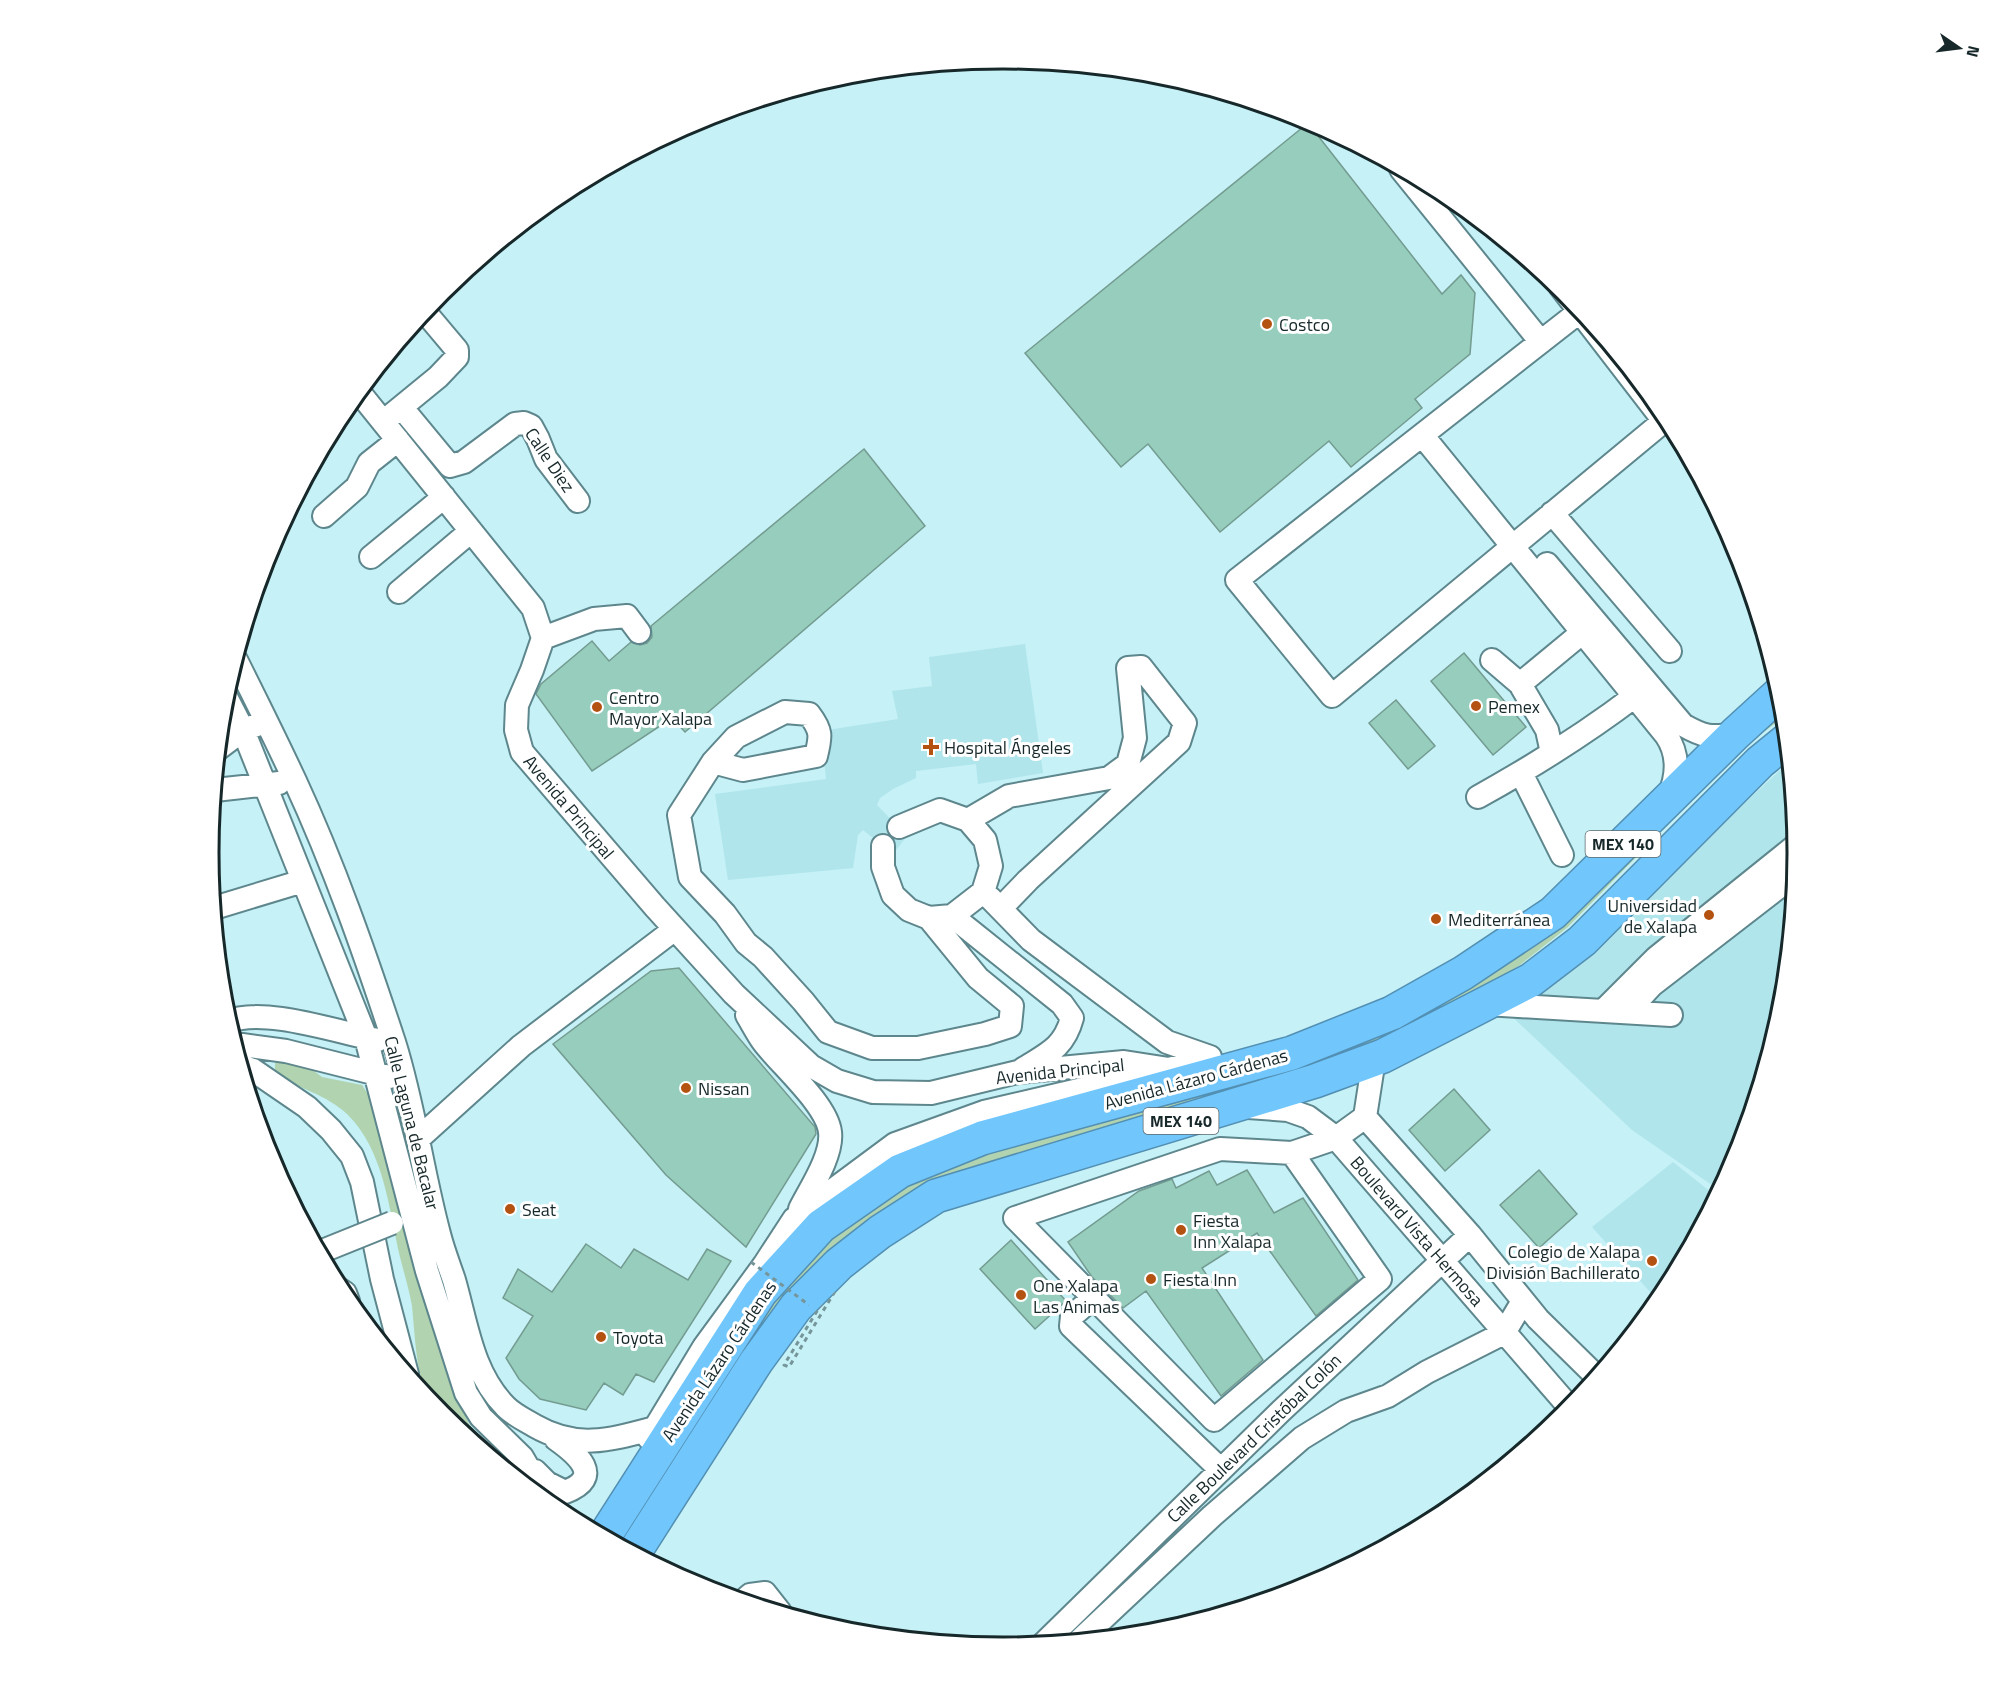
<svg xmlns="http://www.w3.org/2000/svg" width="2007" height="1707" font-family="'Titillium Web',sans-serif">
  <style>
    .built { fill: #b0e5ec }
    .green { fill: #b1d3af }
    .building { fill: #96cdbd; stroke: #749b90; stroke-width: 1.5 }
    .lines { fill: none; stroke-linecap: round; stroke-linejoin: round }
    .minor-casing { stroke: #5e878d; stroke-width: 26 }
    .highway-casing { stroke: #528fb2; stroke-width: 36 }
    .path { stroke: #759599; stroke-width: 3; stroke-dasharray: 4.5 4.5; stroke-linecap: butt }
    .minor { stroke: #fff; stroke-width: 22 }
    .highway { stroke: #71c6fc; stroke-width: 33 }
    .minor-bridge-casing { stroke: #5e878d; stroke-width: 26; stroke-linecap: butt }
    .path-bridge { stroke: #759599; stroke-width: 3; stroke-dasharray: 4.5 4.5; stroke-linecap: butt }
    .minor-bridge { stroke: #fff; stroke-width: 22 }
    .poi-dot { fill: #b45311; stroke: #fff; stroke-width: 2 }
    .labels { text-anchor: middle; dominant-baseline: central; stroke-width: 6; stroke-linejoin: round; paint-order: stroke }
    .shield { fill: #fff; stroke: #5d686a; stroke-width: 1.5 }
    .shield-label { font-size: 16px; font-weight: bold; fill: #17282a }
    .poi-label { font-size: 18px; fill: #17282a; stroke: #fff; text-anchor: start }
    .street-label { font-size: 18px; fill: #17282a; stroke: #fff }
    .rim { fill: none; stroke: #17282a; stroke-width: 3 }
  </style>
  <rect width="100%" height="100%" fill="#c5f1f7"/>
  <path class="built" d="M1025,644L1043,773L978,784L976,764L916,771V778L893,789L880,798L877,805L907,836L893,854L863,830L858,835L853,868L728,880L715,794L826,779L821,731L898,719L892,691L932,686L929,657Z
    M1789,762L1798,854L1783,1009L1738,1158L1722,1188L1719,1190L1632,1130L1503,1008L1559,976Z
    M1673,1162L1717,1197L1664,1295L1659,1302L1592,1227Z"/>
  <path class="green" d="M1783,700L1785,716L1745,746L1568,927L1520,965L1382,1053L1034,1158L841,1253L633,1553L616,1544L771,1297L825,1231L905,1178L1295,1056L1556,919Z
    M293,1060L306,1065L322,1077L362,1085L371,1099L460,1404L469,1424L507,1469C486,1453 445,1424 431,1403C416,1380 415,1334 412,1306C409,1289 404,1273 400,1257C389,1209 384,1150 347,1114C327,1095 298,1088 275,1074V1063Z"/>
  <path class="building" d="M1308,123L1442,294L1461,275L1475,293L1470,354L1415,399L1422,408L1351,467L1329,441L1220,532L1148,444L1121,467L1025,353Z
    M864,449L925,526L685,732L672,718L592,771L536,694L541,684L592,641L609,661L631,642L640,645L647,643L652,637L651,626Z
    M1464,653L1526,727L1493,755L1431,681Z
    M1396,700L1435,746L1408,769L1369,723Z
    M679,968L815,1127L816,1134L746,1247L666,1175L553,1044L651,971Z
    M1454,1089L1490,1130L1445,1171L1409,1130Z
    M1247,1170L1274,1213L1303,1198L1358,1280L1316,1316L1257,1233L1202,1268L1263,1360L1221,1396L1146,1291L1123,1308L1092,1277L1068,1242L1139,1191L1172,1179L1176,1188L1209,1171L1217,1185Z
    M1539,1170L1577,1214L1539,1248L1500,1205Z
    M1011,1240L1066,1301L1035,1329L980,1269Z
    M586,1244L621,1268L634,1249L688,1280L707,1249L731,1261L654,1382L636,1374L623,1395L604,1383L586,1410L540,1399L519,1379L506,1358L533,1316L503,1298L518,1269L552,1292Z"/>
  <g class="lines">
    <defs>
      <path id="minor" d="M1401,169L1541,342
        M1560,286L1664,421L1332,696L1237,580L1579,312
        M359,392L533,608L543,638L532,670L517,705L516,730L522,752L655,907L734,994L811,1066L837,1081L873,1092L931,1093L1018,1072L1124,1062L1169,1069
        M402,408L450,466
        M383,422L438,377L457,357V350L425,312
        M1422,435L1666,735C1679,754 1678,775 1669,796
        M450,466L464,462L515,424L524,423L531,426L538,439L546,459L578,501
        M1552,513L1670,651
        M324,516L357,487L369,463L398,440
        M371,557L444,497
        M1547,564L1683,725C1704,737 1711,738 1735,734
        M399,592L471,531
        M543,638L594,619L627,616L639,632
        M236,660C256,700 276,740 295,781C334,865 365,954 394,1042C414,1105 422,1171 439,1234C443,1250 449,1265 454,1280C467,1325 472,1373 506,1407C514,1415 525,1420 535,1426C577,1450 610,1440 655,1428
        M1492,660L1520,684L1547,730L1552,753
        M1520,684L1583,632
        M225,695L243,730L366,1038L427,1271L466,1393L481,1417L522,1457L550,1505
        M219,748L243,730L257,725
        M713,762L743,770L816,756C821,736 822,731 809,714L785,712L736,737L713,762L679,815L690,877L725,914L746,943L763,957L803,1001L828,1032L872,1048H918L985,1034L1010,1026L1012,1006L978,978L929,918
        M1521,773L1562,855
        M215,790L279,783
        M1478,797C1532,767 1585,734 1635,696
        M968,820L1009,796L1109,778L1128,764L1135,738L1128,668L1141,667L1185,723L1179,742L1028,880L1001,908
        M883,846V867L893,895L909,910L929,918L952,916L983,892L991,866L985,840L968,820L940,810L899,827
        M990,898L1031,940L1167,1042L1210,1057
        M214,908L303,881
        M952,916L1062,1004L1072,1018C1064,1048 1047,1054 1023,1069
        M1486,1004L1671,1015
        M1603,1011L1656,958L1794,847L1798,852
        M1627,1012L1652,985L1797,873
        M747,1015C753,1025 758,1035 764,1043C781,1065 827,1105 830,1132C833,1155 810,1189 800,1209
        M228,1022C262,1006 340,1033 378,1040
        M236,1048L242,1045L286,1051L389,1077
        M1374,1059L1365,1117L1470,1235L1538,1319L1597,1377
        M241,1066L253,1070L307,1107L331,1130L352,1156L362,1182L382,1279L407,1374
        M1248,1107L1288,1110L1308,1117L1336,1138L1571,1409
        M418,1139L521,1046L675,929
        M1292,1153L1380,1279L1214,1420L1015,1218L1220,1149L1292,1153L1336,1138L1365,1117
        M339,1289L345,1293L348,1301
        M1093,1298L1072,1316L1071,1326L1221,1470
        M649,1438L704,1347L764,1265L794,1219L895,1144L984,1112L1169,1069L1210,1057
        M535,1471L547,1483L565,1492C605,1477 577,1454 556,1439
        M743,1601L750,1595L765,1593L780,1612
        M1079,1641L1212,1516L1302,1438L1346,1411L1388,1396L1427,1372L1504,1333L1523,1301
        M1042,1645L1281,1411L1470,1235"/>
      <path id="highway" d="M604,1537L760,1293L821,1226L900,1171L982,1138L1292,1053L1392,1013L1463,973L1553,913L1735,734L1781,692
        M634,1553L756,1362L796,1307L839,1264L880,1232L936,1196L1315,1081L1383,1056L1475,1009L1531,980L1582,941L1760,762L1787,740"/>
    </defs>
    <use href="#minor" class="minor-casing"/>
    <use href="#highway" class="highway-casing"/>
    <path class="path" d="M833,1285L837,1288L789,1367L784,1365Z"/>
    <use href="#minor" class="minor"/>
    <use href="#highway" class="highway"/>
    <defs>
      <path id="minor-bridge" d="M320,1252L392,1223"/>
    </defs>
    <use href="#minor-bridge" class="minor-bridge-casing"/>
    <path class="path-bridge" d="M751,1262L809,1305"/>
    <use href="#minor-bridge" class="minor-bridge"/>
  </g>
  <g class="poi-dot">
    <circle cx="1267" cy="324" r="6"/>
    <circle cx="1476" cy="706" r="6"/>
    <circle cx="597" cy="707" r="6"/>
    <path d="M928 738h6v6h6v6h-6v6h-6v-6h-6v-6h6z"/>
    <circle cx="1709" cy="915" r="6"/>
    <circle cx="1436" cy="919" r="6"/>
    <circle cx="686" cy="1088" r="6"/>
    <circle cx="510" cy="1209" r="6"/>
    <circle cx="1181" cy="1230" r="6"/>
    <circle cx="1652" cy="1261" r="6"/>
    <circle cx="1151" cy="1279" r="6"/>
    <circle cx="1021" cy="1295" r="6"/>
    <circle cx="601" cy="1337" r="6"/>
  </g>
  <g class="labels">
    <g class="shield">
      <rect x="1585.5" y="831" width="75" height="26" rx="4.5"/>
      <rect x="1143.5" y="1108" width="75" height="26" rx="4.5"/>
    </g>
    <g class="shield-label">
      <text x="1623" y="844">MEX 140</text>
      <text x="1181" y="1121">MEX 140</text>
    </g>
    <g class="poi-label">
      <text x="1279" y="324">Costco</text>
      <text x="609" y="697">Centro<tspan x="609" dy="21">Mayor Xalapa</tspan></text>
      <text x="1488" y="706">Pemex</text>
      <text x="944" y="747">Hospital Ángeles</text>
      <text x="1697" y="905" text-anchor="end">Universidad<tspan x="1697" dy="21">de Xalapa</tspan></text>
      <text x="1448" y="919">Mediterránea</text>
      <text x="698" y="1088">Nissan</text>
      <text x="522" y="1209">Seat</text>
      <text x="1193" y="1220">Fiesta<tspan x="1193" dy="21">Inn Xalapa</tspan></text>
      <text x="1640" y="1251" text-anchor="end">Colegio de Xalapa<tspan x="1640" dy="21">División Bachillerato</tspan></text>
      <text x="1163" y="1279">Fiesta Inn</text>
      <text x="1033" y="1285">One Xalapa<tspan x="1033" dy="21">Las Animas</tspan></text>
      <text x="613" y="1337">Toyota</text>
    </g>
    <g class="street-label">
      <text transform="translate(550 460) rotate(56)">Calle Diez</text>
      <text transform="translate(569 807) rotate(50)">Avenida Principal</text>
      <text transform="translate(1060 1071) rotate(-6)">Avenida Principal</text>
      <text transform="translate(1196 1079) rotate(-15)">Avenida Lázaro Cárdenas</text>
      <text transform="translate(412 1123) rotate(76)">Calle Laguna de Bacalar</text>
      <text transform="translate(1417 1231) rotate(49)">Boulevard Vista Hermosa</text>
      <text transform="translate(719 1361) rotate(-56)">Avenida Lázaro Cárdenas</text>
      <text transform="translate(1254 1438) rotate(-44)">Calle Boulevard Cristóbal Colón</text>
    </g>
  </g>
  <path d="M0 0H2007V1707H0ZM219 853a784 784 0 1 1 1568 0a784 784 0 1 1-1568 0Z" fill="#fff" fill-rule="evenodd"/>
  <path class="rim" d="M219 853a784 784 0 1 1 1568 0a784 784 0 1 1-1568 0Z"/>
  <g transform="translate(1959 48) rotate(104)" stroke="#ffffff" stroke-width="4.5" paint-order="stroke">
  <path d="M0-4.5L10 22L0 15L-10 22Z" fill="#17282a"/>
  <text y="-9" font-size="16" font-weight="bold" text-anchor="middle" fill="#17282a">N</text>
  </g>
</svg>
